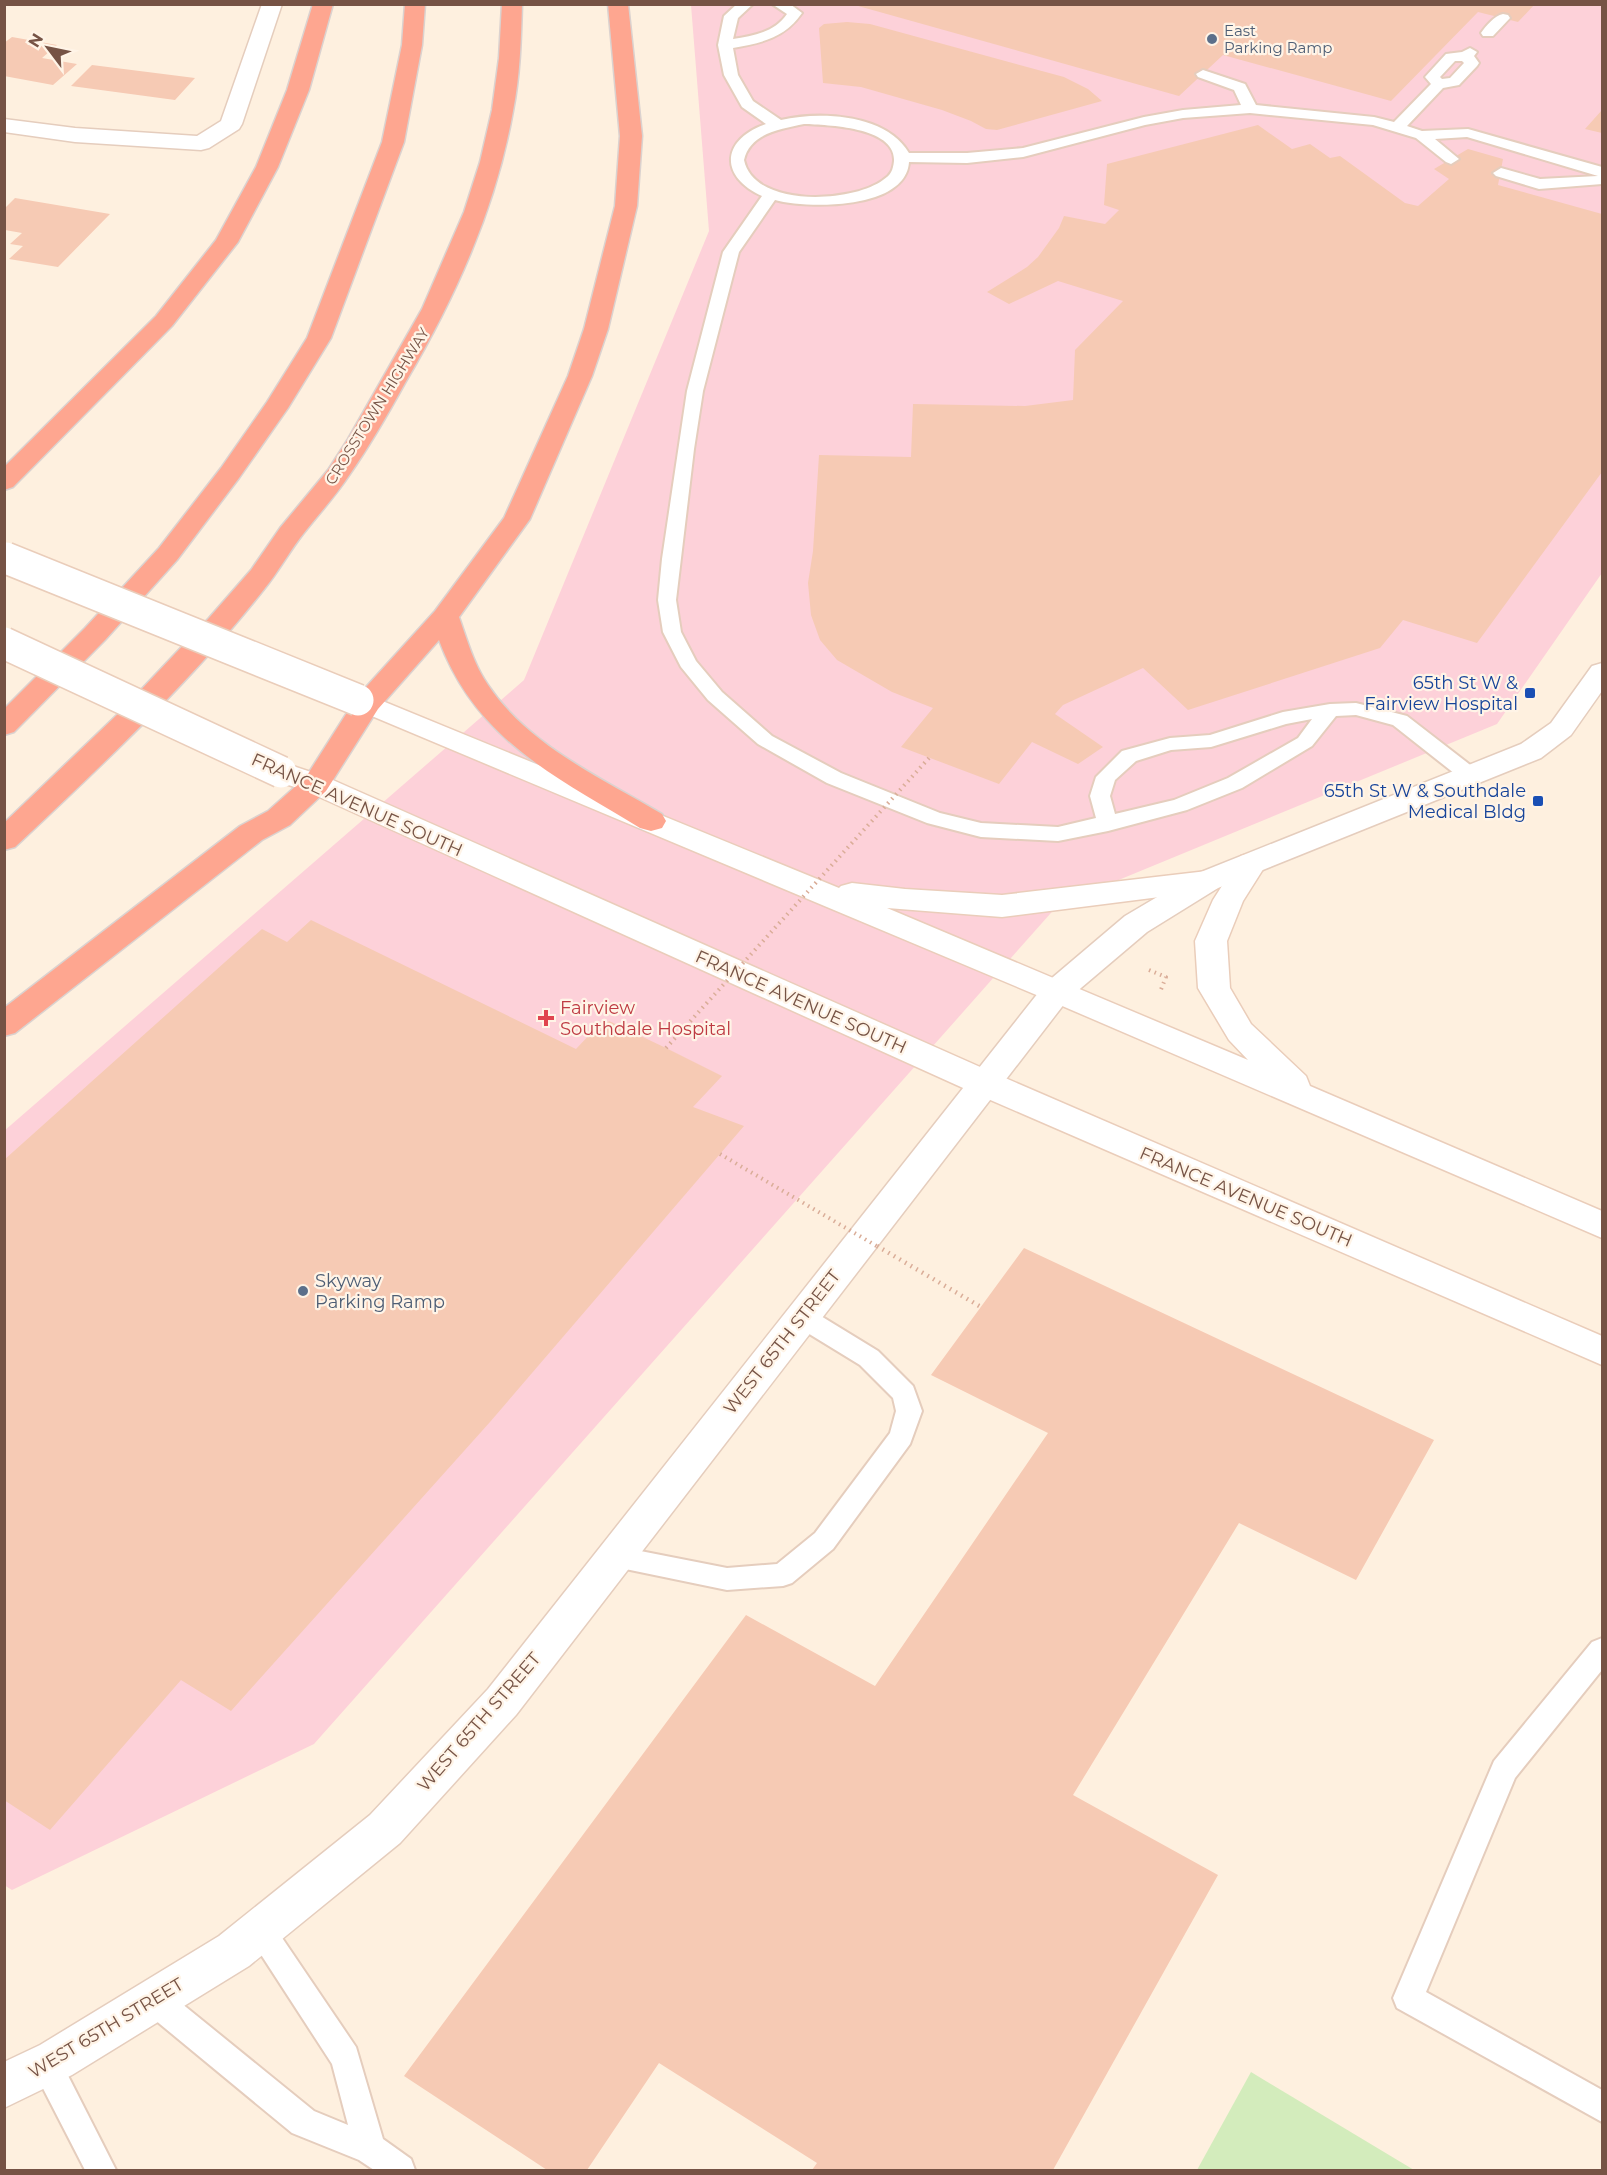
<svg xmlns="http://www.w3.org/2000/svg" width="1607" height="2175" font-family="Montserrat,sans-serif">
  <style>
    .medical { fill: #fdd1d9 }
    .green { fill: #d3ecbc }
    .building { fill: #f6cab4 }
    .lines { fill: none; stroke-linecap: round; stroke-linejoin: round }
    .service-casing { stroke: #e5cdbd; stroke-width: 4 }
    .minor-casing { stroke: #e5cdbd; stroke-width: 3 }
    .tertiary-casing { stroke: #e5cdbd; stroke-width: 3 }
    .secondary-casing { stroke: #eacdba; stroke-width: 3 }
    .motorway-casing { stroke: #dbd2cf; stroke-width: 3 }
    .path { stroke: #daad98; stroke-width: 4; stroke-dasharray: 1.5 4.5; stroke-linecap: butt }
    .service { fill: #fff; fill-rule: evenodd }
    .minor { fill: #fff; fill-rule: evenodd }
    .tertiary { fill: #fff; fill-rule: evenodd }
    .secondary { fill: #fff; fill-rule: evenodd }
    .motorway { fill: #fea690; fill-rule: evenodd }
    .secondary-bridge-casing { stroke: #eacdba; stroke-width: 34; stroke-linecap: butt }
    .path-bridge-far1 { stroke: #daad98; stroke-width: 4; stroke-dasharray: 1.5 4.5; stroke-linecap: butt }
    .path-bridge { stroke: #daad98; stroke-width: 4.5; stroke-dasharray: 1.5 5; stroke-linecap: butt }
    .secondary-bridge { stroke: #fff; stroke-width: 31 }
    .service-dot { fill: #5c6f8a; stroke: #fff4e7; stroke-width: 2 }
    .transit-dot { fill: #1a4fb4; stroke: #fff4e7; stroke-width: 2 }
    .health-dot { fill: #e0444e; stroke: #fff4e7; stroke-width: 2 }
    .labels { text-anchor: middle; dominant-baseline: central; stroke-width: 4.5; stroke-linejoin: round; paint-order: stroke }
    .far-service-label { font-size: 15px; fill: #4e5e75; stroke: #fff4e7; text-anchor: start }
    .far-street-label { font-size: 15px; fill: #765345; stroke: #fff4e7 }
    .transit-label { font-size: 18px; fill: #164399; stroke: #fff4e7; text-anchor: end }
    .street-label { font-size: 18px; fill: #765345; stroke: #fff4e7 }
    .health-label { font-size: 18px; fill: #be3a42; stroke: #fff4e7; text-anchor: start }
    .service-label { font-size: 18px; fill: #4e5e75; stroke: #fff4e7; text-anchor: start }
  </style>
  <rect width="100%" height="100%" fill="#fef0df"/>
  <path class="medical" d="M691,5H1602V573L1497,724L1058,905L314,1744L12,1890L4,1885V1131L524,680L709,231Z"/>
  <path class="green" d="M1251,2072L1414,2170H1197Z"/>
  <path class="building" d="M851,4H1535L1518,22L1478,12L1391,101L1223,55L1179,96Z
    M847,22L870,24L1064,77L1088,89L1102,101L997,130L986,129L971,121L942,110L861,87L823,83L819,28L824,24Z
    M12,37L57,45L42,58L77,64L53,85L4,76V43Z
    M92,65L195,78L175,100L71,86Z
    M1602,110V133L1585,129Z
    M1258,125L1292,149L1310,144L1330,158L1340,156L1405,203L1418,206L1449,179L1434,169L1468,149L1503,159L1498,185L1602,214V472L1477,643L1403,620L1380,648L1188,710L1143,668L1063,705L1055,714L1103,747L1078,764L1032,742L999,784L901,747L933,708L892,692L837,660L820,640L811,615L808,583L813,551L819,455L911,457L913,404L1025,406L1073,400L1075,350L1123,301L1058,281L1009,304L987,292L1027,267L1038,257L1059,228L1064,216L1105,224L1119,210L1104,205L1107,164Z
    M15,198L110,214L58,267L9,259L23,246L10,244L22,233L5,230V208Z
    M311,920L576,1049L592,1032L596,1035L609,1021L666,1048L722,1076L693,1107L744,1126L490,1422L231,1711L181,1680L50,1830L4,1800V1160L262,929L287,942Z
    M1024,1248L1434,1440L1356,1580L1239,1523L1073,1795L1218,1875L1053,2170H812L817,2163L659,2063L587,2170H547L404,2076L746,1615L875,1686L1048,1433L931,1375Z"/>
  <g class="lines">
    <defs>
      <path id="service" d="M737,4H753L738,18L733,39C753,36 775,32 787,14L772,4H790L802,13C785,38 761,43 733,48L738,75L753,101L781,120C821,111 886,114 909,153H967L1023,148L1144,117L1183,110L1241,105L1234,90L1198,77L1196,74L1203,70L1245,84L1256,105L1374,117L1394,122L1431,84L1425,77L1446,54L1462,52L1470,48L1477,52L1474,56L1479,63L1477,66L1459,85L1443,88L1407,126L1422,131L1468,129L1602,167V184L1539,189L1496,176L1493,173L1501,168L1540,179L1598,176L1467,137L1435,139L1459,159L1451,164L1446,162L1416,138L1373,125L1250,113L1183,118L1145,125L1023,157L967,163L909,162C906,210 807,209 775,200L739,252L703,391L694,449L676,600L681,632L696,661L722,692L772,736L841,773L940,813L981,823L1058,827L1096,818L1090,796L1096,777L1122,751L1170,738L1210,735L1283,712L1330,704L1356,703L1407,716L1478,771L1481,776L1478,781L1471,783L1464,781L1393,725L1356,715L1336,716L1312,746L1242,788L1187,810L1108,831L1058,841L981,837L927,823L827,783L758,744L708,700L681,667L663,632L658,600L662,559L687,391L723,252L762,196C718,176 722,139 766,124L742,107L724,75L718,45L724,16ZM1455,61H1462L1464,63L1450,78L1442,79L1440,77ZM804,124C828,125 896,127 894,161C893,170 891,175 883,180C852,203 754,208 744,160C750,133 781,129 804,124ZM1312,719L1298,738L1228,778L1174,800L1115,814L1110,796L1115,780L1136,761L1171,750L1211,747L1286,724Z
        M1503,14L1508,15L1510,18L1493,36H1483L1481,33C1486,26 1494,16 1503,14Z
        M802,1307L811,1310L878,1351L913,1386L922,1411L910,1444L833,1549L792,1583L783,1586L727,1590L606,1565L602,1557L606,1549L615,1546L727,1568L777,1564L815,1533L890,1433L896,1411L893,1398L860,1365L793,1324L790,1317L793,1310Z
        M1602,1638V1670L1515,1778L1426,1992L1602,2090V2122L1397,2008L1393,1998L1494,1761L1592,1642Z
        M260,1916L270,1920L356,2047L383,2139L411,2159L415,2170H374L359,2160L292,2133L143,2010L139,2000L143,1990L154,1986L165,1990L314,2111L348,2125L332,2064L245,1930L250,1920Z
        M46,2050L57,2054L116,2170H85L31,2065L35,2054Z"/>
      <path id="minor" d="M262,4H282L242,124L239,129L209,148L201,150L75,142L4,132V119L75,128L197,136L221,121Z"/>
      <path id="tertiary" d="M1602,663V691L1571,735L1541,758L1218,888L1147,932L1068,999L516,1715L400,1843L249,1966L72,2075L4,2108V2062L40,2045L219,1936L370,1815L488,1689L1046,983L1125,916L1196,874L1521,744L1551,723L1592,666Z"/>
      <path id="secondary" d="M358,691L839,888L841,886L852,883L905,889L1002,895L1207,871L1218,874L1222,881L1218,888L1207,891L1002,917L887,908L1248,1060L1229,1040L1198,988L1195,941L1213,900L1241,856L1252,853L1263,856L1267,863L1243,901L1227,941L1230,988L1251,1024L1306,1076L1310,1086L1602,1211V1238L1046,999L348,706L344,700L348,694Z
        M281,762L326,777L996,1074L1602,1336V1365L972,1092L306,791L271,779L266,772L271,765Z"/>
      <path id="motorway" d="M313,4H333L309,90L278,167L238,242L172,326L13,487L4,490V467L156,316L216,240L256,167L287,90Z
        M405,4H425L422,45L404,142L331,338L288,408L239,478L177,560L105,640L14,732L4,735V709L85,628L159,548L221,468L267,402L307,338L382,142L402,45Z
        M502,4H522C521,40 520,76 513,111C496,208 455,298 405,383C388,414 370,445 350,474C335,497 316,517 300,538C288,554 278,572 265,588C191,682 102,765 15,847L4,850V823L120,712L209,618L251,570L280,528L328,470L348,439L422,309L464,212L480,162L492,110L499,58Z
        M608,4H628L642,136L637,206L608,329L592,376L530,519L459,617C467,640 474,665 488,685C528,745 601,778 662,814L666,821L662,828L651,831L640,828C555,776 476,740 439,640L378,709L326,791L290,825L262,840L15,1033L4,1036V1008L240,826L268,811L306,777L357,697L435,611L504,518L568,376L584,329L615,206L620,136Z"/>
    </defs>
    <use href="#service" class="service-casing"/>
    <use href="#minor" class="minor-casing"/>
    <use href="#tertiary" class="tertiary-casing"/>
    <use href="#secondary" class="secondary-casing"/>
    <use href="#motorway" class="motorway-casing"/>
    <path class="path" d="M1149,970L1166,977L1160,992"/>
    <use href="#service" class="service"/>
    <use href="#minor" class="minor"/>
    <use href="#tertiary" class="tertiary"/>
    <use href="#secondary" class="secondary"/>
    <use href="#motorway" class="motorway"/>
    <defs>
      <path id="secondary-bridge" d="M6,558L358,700
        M4,643L281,772"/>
    </defs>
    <use href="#secondary-bridge" class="secondary-bridge-casing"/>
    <path class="path-bridge-far1" d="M666,1048L929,758
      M720,1154L880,1248"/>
    <path class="path-bridge" d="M877,1246L981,1307"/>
    <use href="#secondary-bridge" class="secondary-bridge"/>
  </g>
  <g class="service-dot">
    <circle cx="1212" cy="39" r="6"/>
    <circle cx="303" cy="1291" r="6"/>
  </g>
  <g class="transit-dot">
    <rect x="1524" y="687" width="12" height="12" rx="3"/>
    <rect x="1532" y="795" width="12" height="12" rx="3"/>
  </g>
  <path class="health-dot" d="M543 1009h6v6h6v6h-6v6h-6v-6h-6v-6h6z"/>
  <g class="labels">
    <g class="far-service-label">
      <text x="1224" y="30">East<tspan x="1224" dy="17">Parking Ramp</tspan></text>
    </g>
    <g class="far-street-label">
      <text transform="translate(377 406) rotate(-58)">CROSSTOWN HIGHWAY</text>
    </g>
    <g class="transit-label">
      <text x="1518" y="683">65th St W &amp;<tspan x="1518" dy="21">Fairview Hospital</tspan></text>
      <text x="1526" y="791">65th St W &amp; Southdale<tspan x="1526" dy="21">Medical Bldg</tspan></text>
    </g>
    <g class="street-label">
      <text transform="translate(357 805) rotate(24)">FRANCE AVENUE SOUTH</text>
      <text transform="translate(801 1002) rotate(24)">FRANCE AVENUE SOUTH</text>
      <text transform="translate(1246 1197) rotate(23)">FRANCE AVENUE SOUTH</text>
      <text transform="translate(782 1342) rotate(-52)">WEST 65TH STREET</text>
      <text transform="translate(479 1722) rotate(-49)">WEST 65TH STREET</text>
      <text transform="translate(106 2028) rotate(-31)">WEST 65TH STREET</text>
    </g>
    <g class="health-label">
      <text x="560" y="1008">Fairview<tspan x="560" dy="21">Southdale Hospital</tspan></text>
    </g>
    <g class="service-label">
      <text x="315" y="1281">Skyway<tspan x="315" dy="21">Parking Ramp</tspan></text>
    </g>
  </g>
  <rect width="1607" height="2175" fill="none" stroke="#765345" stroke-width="12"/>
  <g transform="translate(48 48) rotate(302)" stroke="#fff4e7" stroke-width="4.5" paint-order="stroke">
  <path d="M0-4.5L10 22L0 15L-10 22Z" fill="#765345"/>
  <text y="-9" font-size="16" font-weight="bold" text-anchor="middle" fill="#765345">N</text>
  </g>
</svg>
